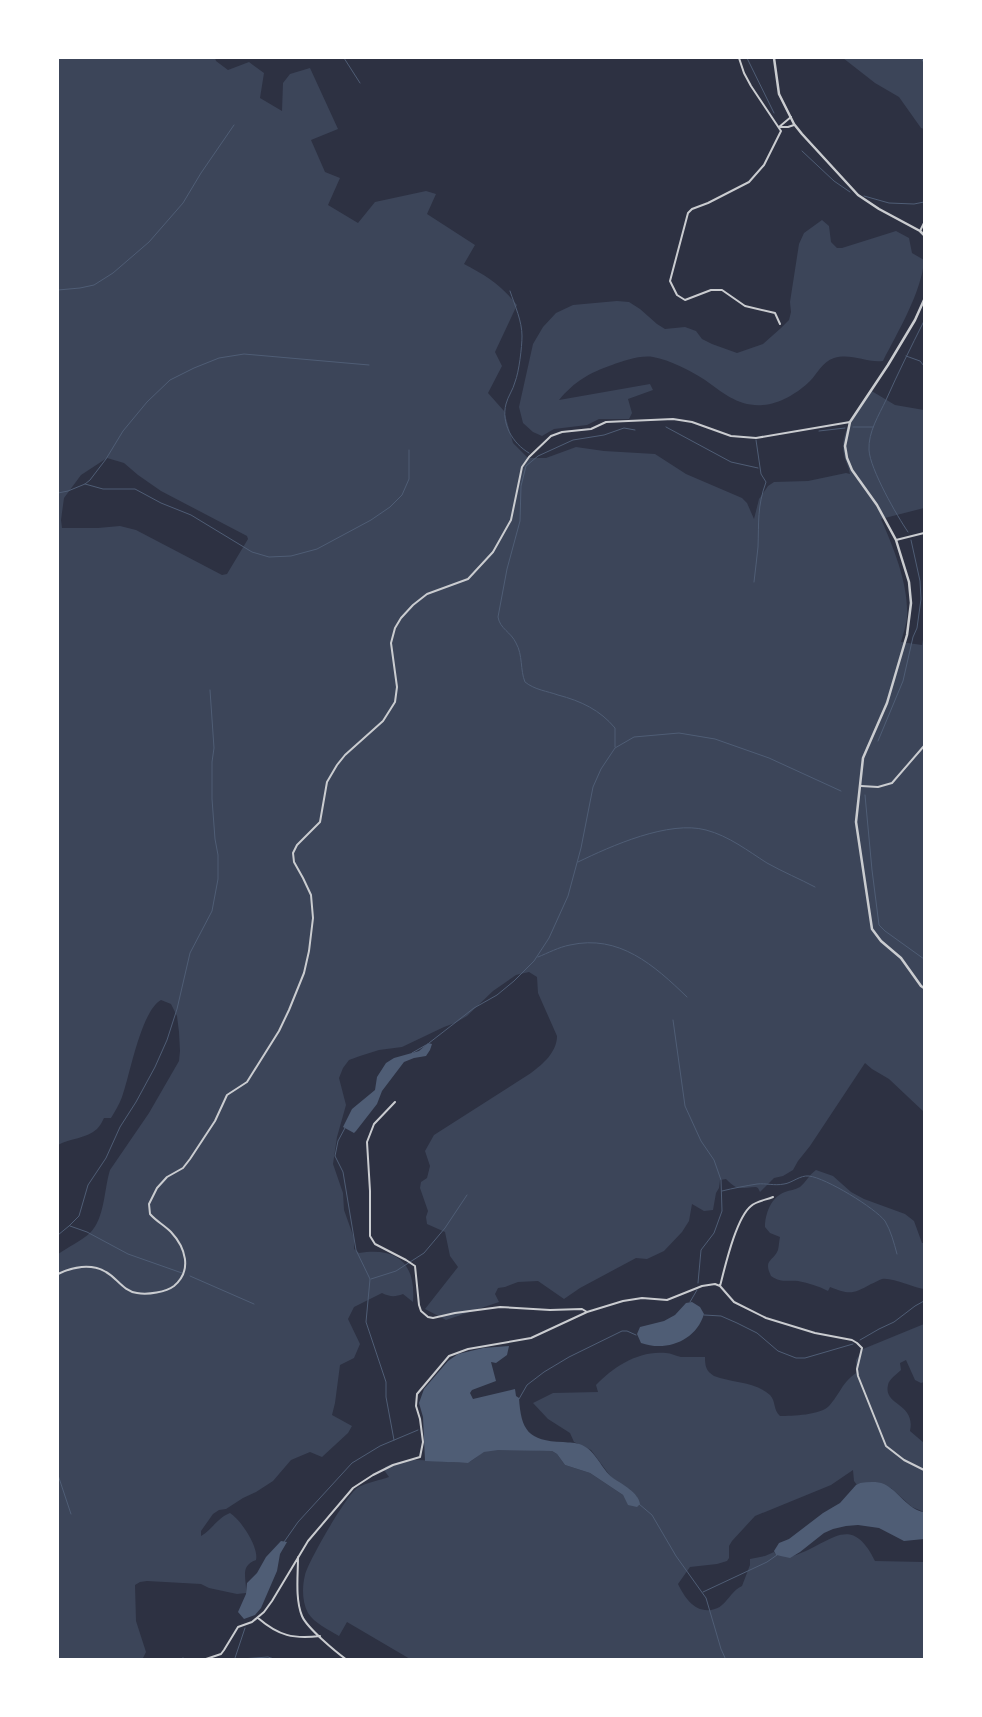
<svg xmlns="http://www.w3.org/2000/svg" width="982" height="1717" font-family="Manrope,sans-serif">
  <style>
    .green { fill: #3c4559; fill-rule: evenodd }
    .water { fill: #4f5d75 }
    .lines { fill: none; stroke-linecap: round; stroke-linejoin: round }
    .stream { stroke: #4f5d75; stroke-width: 1 }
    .minor { stroke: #caccd0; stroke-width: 2 }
    .tertiary { stroke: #caccd0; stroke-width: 2.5 }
  </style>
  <rect width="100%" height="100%" fill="#2d3142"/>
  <path class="green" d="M58,58H215L216,61L228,70L249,62L264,73L260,98L282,111L283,83L290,74L310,68L338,129L311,140L325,172L340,178L328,205L358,223L375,202L426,191L436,194L427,214L475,245L464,264C487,276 501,285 517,305L495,352L502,366L488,393L504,411L513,443L528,458H546L576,447L604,451L655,454L686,474L742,498L747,503L754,519L759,499L768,486L774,482L808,481L846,473L850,474C849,467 845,461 844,455C839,431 858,409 870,390L895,405L924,410V508L881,519C894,549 909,585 907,618C906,626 903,634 901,642L922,645L924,634V1112L889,1079L872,1069L865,1063L810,1146L798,1161L793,1170L783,1176L774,1178L760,1192L758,1188L756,1187C738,1188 738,1191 726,1179L720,1180L719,1188L716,1193L713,1210L704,1211L692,1204L689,1221L682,1232L664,1251L647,1259L636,1258L580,1288L564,1299L538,1281L518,1282L505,1287L498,1288L495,1294L499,1302L446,1320L425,1309L458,1267L450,1256L445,1232L427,1224L426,1217L428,1211L420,1188L421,1182L427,1178L430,1166L425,1151L434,1135L531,1073C543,1064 557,1052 557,1036L538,993L537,977L529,972L516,975L493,991L467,1016L455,1023L444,1027L402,1047L379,1050L360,1056L349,1060L343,1068L339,1078L346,1105L337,1137L333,1164L343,1193L344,1210L354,1238V1249L359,1253C397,1247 416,1263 413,1302L403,1294C395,1297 390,1297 382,1293L354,1307L348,1319L360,1344L354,1358L340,1365L335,1403L332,1415L352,1426L348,1433L322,1457L310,1452L291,1460L273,1481L256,1492L243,1498L226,1509L219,1510L213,1514L201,1531V1536C212,1530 217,1518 230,1513C241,1520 259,1547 256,1560C239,1566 247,1579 246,1593L237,1594L209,1588L201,1584L147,1581L140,1582L135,1585L136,1621L146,1652L142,1660L58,1659V1254C67,1248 82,1240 90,1233C105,1218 104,1189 110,1170L149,1113L179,1061L180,1051L179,1032L177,1016L171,1004L161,1000C141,1011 130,1075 122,1097C119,1105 115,1111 111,1118H104C102,1122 100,1126 97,1129C86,1139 70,1138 58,1145ZM107,458L124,463L138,475L161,491L247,536L248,539L227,574L222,575L136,530L120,526L98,528H62L61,520L64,498L81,475Z
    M843,58H924V129L921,128L899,97L875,83Z
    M822,220L829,226L831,242L837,248H842L896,231L909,238L912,253L924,260C922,292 897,333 883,361C866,363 852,353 834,358C822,362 818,373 810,381C798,393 779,404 763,405C739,407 723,393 705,380C691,371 670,360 653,357C640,355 623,361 612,365C589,373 575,381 559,400L650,384L653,390L628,399L632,413L629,419H599L587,425L554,429L542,436L533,432L523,423L519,407L533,344L543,327L556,313L573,305L617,301L629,302L640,309L657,324L665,329L685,327L696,331L702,339L712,344L737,353L763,344L781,328L789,320L791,312L790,302L799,244L804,233Z
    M816,1170L833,1176L851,1192L864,1199L905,1214L914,1221L922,1243H924V1289C914,1288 892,1277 882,1279C879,1280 874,1283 871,1284C853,1294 850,1295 830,1287L828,1291C818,1286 809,1283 798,1281C787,1280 781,1283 771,1276C763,1259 773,1262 778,1250C779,1246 779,1241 780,1237L770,1233L765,1227C765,1214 771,1197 785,1192C790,1190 795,1190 800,1187C806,1182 809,1175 816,1170Z
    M924,1324V1382L921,1383L915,1380L906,1360L900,1363L901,1370C897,1374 889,1379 888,1385C883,1406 916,1403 910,1431L924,1443V1512L912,1507L891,1488L860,1483L857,1485L854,1481L853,1470L831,1485L755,1516L732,1541L729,1546V1558L727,1561L717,1564L690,1567L678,1584C685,1598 694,1612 711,1610C715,1609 719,1608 722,1605C729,1599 733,1590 742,1586L750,1565V1559L765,1556L774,1552L776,1555C782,1555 790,1557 796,1555C831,1543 851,1512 875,1561L924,1562V1659H410L347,1622L339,1636C329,1630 314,1623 308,1613C302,1602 302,1587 305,1575C309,1560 345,1498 356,1489C361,1484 381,1480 389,1477L384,1470L385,1467C410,1454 440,1463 466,1463C473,1462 479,1453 486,1451C507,1446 531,1451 552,1451L557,1454L565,1465L590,1473L623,1495L628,1504L637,1497L611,1477L591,1450L574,1442L570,1433L548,1419L533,1403L553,1393L598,1392L596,1385C613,1367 639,1350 666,1353C671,1353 676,1356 681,1357C689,1357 697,1357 705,1357C705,1366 706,1371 714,1376C732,1383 754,1381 770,1395C776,1401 773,1410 780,1416C792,1416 821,1415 829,1406C840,1394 841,1384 856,1373V1360L863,1349Z"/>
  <path class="water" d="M428,1043L432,1044L430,1050L426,1056L414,1058L404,1062L382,1091L377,1104L356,1131L354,1133L343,1127L352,1109L375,1090L377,1077L386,1063L394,1058L419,1051Z
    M692,1302L700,1307L704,1314C696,1341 666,1352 641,1343L637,1334L640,1327L664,1321L675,1315L686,1303Z
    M509,1346L507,1355L496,1363L491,1362L496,1381L472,1390L470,1393L473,1399L515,1389L516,1396L519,1398C521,1430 528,1441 563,1442C570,1443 575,1442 582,1445C597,1452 601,1469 613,1478C622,1484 639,1493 640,1504L637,1507L628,1505L623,1495L590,1473L565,1465L557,1454L552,1451L498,1450L484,1452L468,1463L425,1461L423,1417L419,1403L424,1389L448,1361L458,1354L483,1348Z
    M860,1483C868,1482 877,1481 884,1484C899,1491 908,1510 924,1512V1539L904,1541L879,1528L858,1525L846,1526L833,1529L824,1533L800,1552L790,1558L776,1555L774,1551L779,1543L789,1539L823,1513L840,1503L856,1485Z
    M281,1541L287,1542L280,1554L277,1571L261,1608L255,1615L244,1619L238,1612L246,1594L247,1583L257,1573L266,1557Z"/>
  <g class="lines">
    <path class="stream" d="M344,58L360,83
      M747,58L774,113
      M921,58L924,63
      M802,151L834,181L850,192
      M864,196L889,203L914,204L924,202
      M58,290L80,288L94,285L113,273L149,242L183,203L201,173L234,125
      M510,291C515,306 522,321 522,336C522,347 519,372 515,382C513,390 508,396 506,404C501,423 512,443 529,453
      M906,356L920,361L924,366
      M666,427L731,462L758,468
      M853,427H873
      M819,431L845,428
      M85,484L103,489H135L161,503L191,515L252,552L269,557L291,556L317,549L371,520L390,507L402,495L409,479V450
      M58,493L68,491L85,484L90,480L106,459L123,431L147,402L170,380L194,368L219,358L244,354L369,365
      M908,532C897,516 870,469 869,450C868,432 879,415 886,400C898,373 911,347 924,321
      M754,582C755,571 757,559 758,547C759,522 757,507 766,482L761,474L756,440
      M878,741L903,681L913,637L917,628L921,599L920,581L911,540
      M615,747V728C600,710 581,701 558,695C547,691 535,690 525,682C520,670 523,655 516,643C511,632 500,629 498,617L507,569L520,521L521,486L526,466L538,456L573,440L604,435L624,428L635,430
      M865,795L872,870L879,925L885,931L924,959
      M578,862C611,846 669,820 706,830C729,836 748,851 767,863C783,872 800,879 815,887
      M538,957C548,953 559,947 570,945C619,934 654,965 687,997
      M673,1020L685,1106L701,1141L714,1160L721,1180L722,1211L714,1233L701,1250L698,1283
      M429,1043L474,1008L497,995L514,981L534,961L549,938L568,896L581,848L593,787L601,769L615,748L634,737L679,733L715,739L769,758L841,791
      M412,1053L426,1045
      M345,1128L338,1141L335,1156L343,1172L356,1250L370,1279L366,1322L386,1382V1397L394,1440
      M722,1191C734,1188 745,1186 757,1184C766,1183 774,1186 784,1184C792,1183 800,1175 809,1176C826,1178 875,1208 885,1221C891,1231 894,1243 897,1254
      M70,1226L87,1232L128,1254L182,1273
      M58,1235L69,1226L79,1216L88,1185L106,1158L120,1127L136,1102L155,1067L167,1040L177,1009L190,953L212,911L218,879V855L215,839L212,799V762L214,748L210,690
      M190,1276L254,1304
      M371,1279L396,1271L424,1253L445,1228L467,1195
      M690,1302L697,1290
      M704,1315L721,1316L737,1323L757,1333L778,1351L796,1358H805L853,1344
      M860,1340L879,1329L894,1322L915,1306L924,1301
      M519,1399L527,1385L544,1372L569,1357L622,1331H627L636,1335
      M58,1475L71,1514
      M639,1504L652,1515L676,1556L706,1598L721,1649L726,1660
      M284,1542L298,1522L352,1463L380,1446L418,1430
      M703,1592L767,1562L777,1555
      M235,1658L245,1628
      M177,1660L183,1658L188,1660
      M228,1660L268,1657L277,1660"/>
    <path class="minor" d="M739,58L744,73L751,86L781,131L764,165L749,182L708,203L692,209L688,213L670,281L677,295L685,300L711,290H722L745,306L775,313L780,324
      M779,127H788L794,125
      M779,127L791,117
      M920,231L924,223
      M896,540L924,533
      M861,786L878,787L892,783L924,746
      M395,1102L374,1124L367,1142L370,1191V1236L375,1244L406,1260L415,1266L419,1305L421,1311L428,1317L433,1318L455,1313L500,1307L550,1310L582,1309L587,1312
      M58,1274C72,1267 91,1263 106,1272C117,1278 123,1291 137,1293C148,1295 166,1292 174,1286C193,1270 185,1247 171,1232C164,1225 156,1221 150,1214L149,1204L157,1188L167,1177L183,1168L190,1159L215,1121L227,1095L247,1082L279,1031L289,1010L304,973L309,951L313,918L311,895L303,878L294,862L293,853L297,845L320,822L327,782L337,765L345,755L383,721L395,702L397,687L391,643L395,628L401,618L413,605L427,594L468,579L493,552L511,520L522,467L529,457L551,436L562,432L591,429L606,422L673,419L692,422L731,436L756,438L850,422
      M720,1286C725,1267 736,1218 751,1206C756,1201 766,1200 773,1197
      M298,1557C298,1575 295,1599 302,1616C307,1628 336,1652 347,1660
      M258,1618C279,1636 293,1639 320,1636
      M203,1660L221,1654L224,1650L238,1627L252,1622L264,1612L272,1601L308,1541L353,1488L373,1475L393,1465L420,1457L423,1442L420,1419L416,1406L417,1394L449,1356L468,1349L531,1338L587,1312L623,1301L642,1298L667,1300L702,1286L715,1284L720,1286L734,1302L766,1318L815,1333L852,1340L857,1343L862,1348L857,1369L858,1376L886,1446L904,1460L924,1470"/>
    <path class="tertiary" d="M774,58L779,94L794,124L802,134L858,195L879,209L920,231L924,235
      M924,300L915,320L888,365L850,422L845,446L847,458L852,470L877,505L896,540L909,582L911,603L907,635L887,703L863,758L856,822L872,929L881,941L901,958L921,986L924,988"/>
  </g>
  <rect width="982" height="1717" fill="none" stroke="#ffffff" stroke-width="118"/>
</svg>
